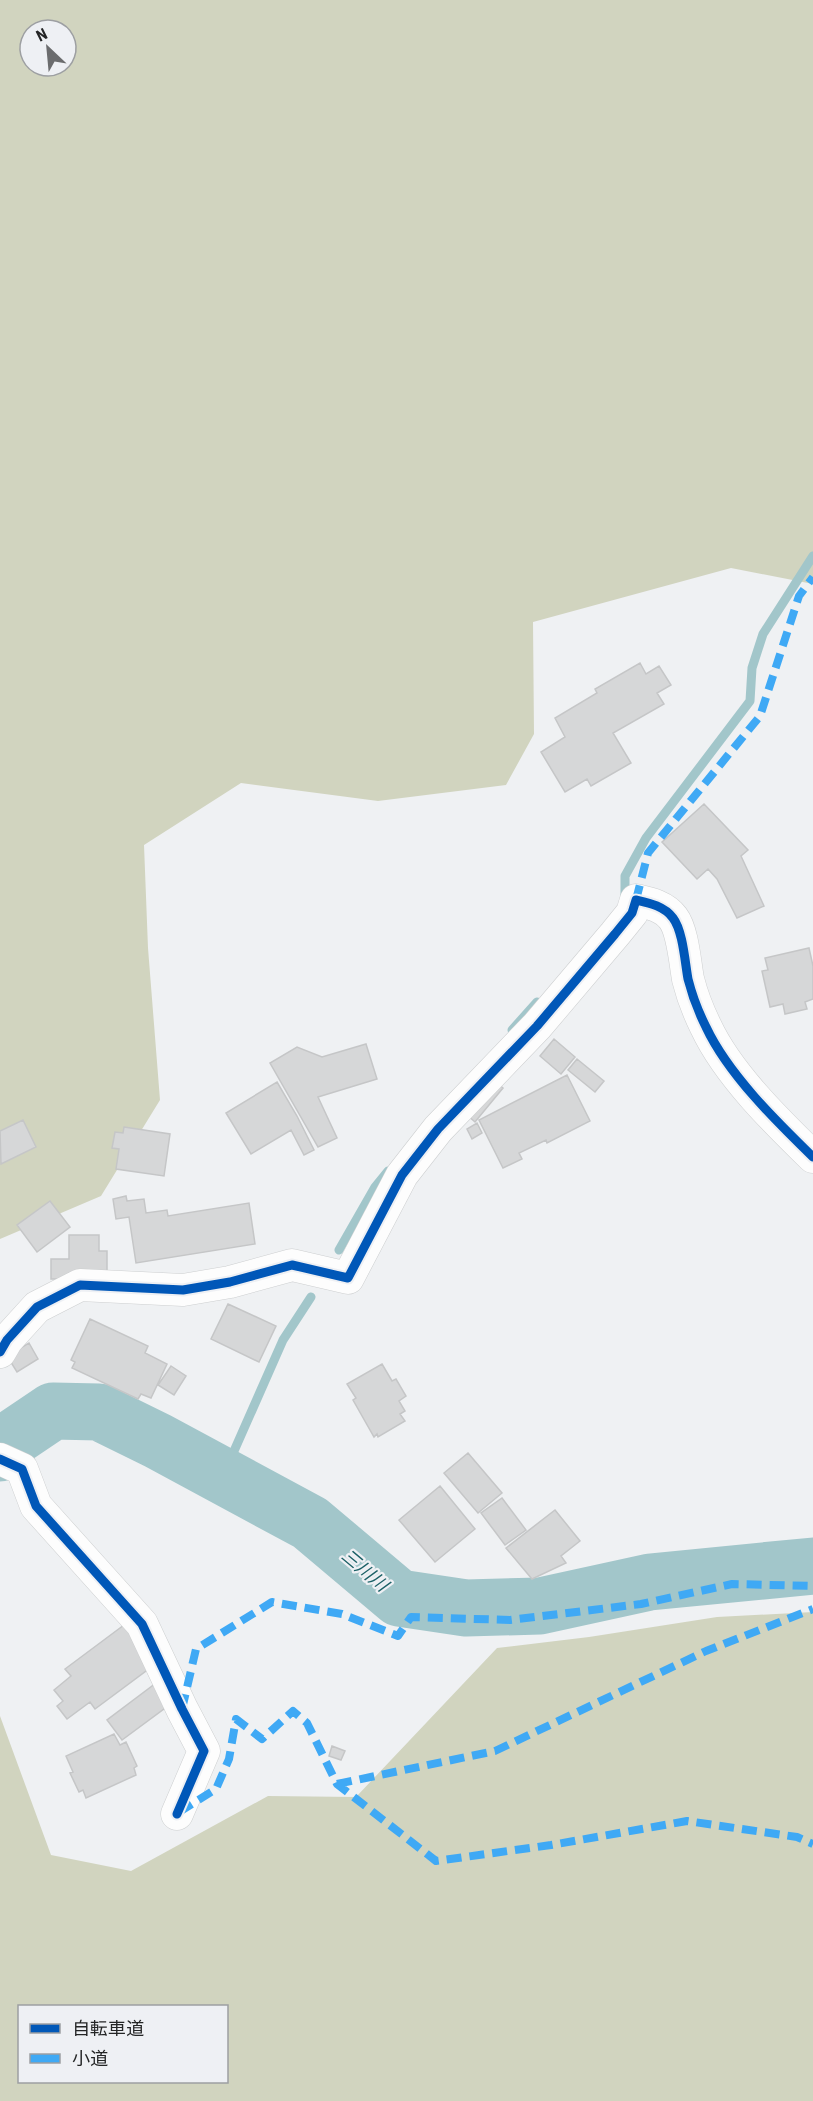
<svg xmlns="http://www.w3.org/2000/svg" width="813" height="2101" font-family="'Roboto Condensed','Noto Sans JP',sans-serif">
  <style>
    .forest { fill: #d1d4bf; fill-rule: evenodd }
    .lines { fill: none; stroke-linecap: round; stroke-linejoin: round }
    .stream { stroke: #a2c6ca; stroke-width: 9 }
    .river { stroke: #a2c6ca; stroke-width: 57 }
    .building { fill: #d6d7d8; stroke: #c5c6c7; stroke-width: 1.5 }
    .street-casing { stroke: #cdcfd0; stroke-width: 33 }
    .street { stroke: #fdfdfd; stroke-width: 32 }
    .quiet { stroke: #3fa9f5; stroke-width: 8; stroke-dasharray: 15 8; stroke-linecap: butt }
    .cycleway-casing { stroke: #eef0f4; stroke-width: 13 }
    .cycleway { stroke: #0057b8; stroke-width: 9 }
    .labels { text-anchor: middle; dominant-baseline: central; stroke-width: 4.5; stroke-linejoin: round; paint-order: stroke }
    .water-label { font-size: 18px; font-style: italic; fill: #1c6167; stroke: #eef0f4 }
  </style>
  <rect width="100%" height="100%" fill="#eff1f3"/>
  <path class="forest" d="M0,0H813V584L731,568L533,622L534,734L506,785L378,801L241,783L144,845L148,948L160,1100L101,1196L0,1239ZM30,30H66V66H30Z
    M813,1612V2101H0V1716L51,1855L131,1871L268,1796L356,1797L497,1648L589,1637L717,1617ZM20,2006H226V2082H20Z"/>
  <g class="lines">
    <path class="stream" d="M625,899V876L646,838L750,701L752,668L763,634L813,556
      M512,1030L537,1002
      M339,1250L375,1187L388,1171
      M223,1476L283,1340L311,1297"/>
    <path class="river" d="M0,1453L4,1444L53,1411L99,1412L158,1441L310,1523L399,1598L466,1608L540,1606L650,1582L813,1566"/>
  </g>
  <path class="building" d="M640,663L646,674L659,666L671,685L657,693L664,704L613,733L631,763L591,786L587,779L565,792L541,752L565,737L555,718L597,693L595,689Z
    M704,804L748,850L741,856L764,906L737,918L717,879L708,869L697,879L662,842Z
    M809,948L813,966V999L805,1002L807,1009L785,1014L783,1004L770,1007L762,971L768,970L765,958Z
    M554,1039L575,1057L561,1074L540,1056Z
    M366,1044L377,1079L318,1097L337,1138L318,1147L270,1063L297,1047L322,1057Z
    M577,1059L604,1081L595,1092L568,1070Z
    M567,1075L590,1121L547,1143L546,1140L519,1153L522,1159L503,1168L479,1120Z
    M495,1081L503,1088L475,1122L467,1115Z
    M277,1082L297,1116L314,1150L304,1155L291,1130L251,1154L226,1113Z
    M23,1120L36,1147L1,1164L0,1131Z
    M477,1123L482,1133L472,1139L467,1129Z
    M124,1127L170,1134L164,1176L116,1169L119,1149L112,1148L115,1132L123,1133Z
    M126,1196L127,1201L144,1199L146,1213L167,1210L168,1216L249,1203L255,1244L136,1263L129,1217L116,1219L113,1199Z
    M50,1201L70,1227L37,1252L17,1225Z
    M69,1235H99V1251H107V1273H69V1279H51V1259H69Z
    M228,1304L276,1326L259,1362L211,1339Z
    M90,1319L148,1346L145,1353L167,1364L151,1398L141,1394L138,1399L72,1368L75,1362L71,1360Z
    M29,1343L38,1359L17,1372L7,1356Z
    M382,1364L392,1381L396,1379L406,1396L399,1401L405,1411L400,1414L405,1421L378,1437L377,1434L374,1437L353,1400L356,1398L347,1384Z
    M171,1366L186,1376L174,1395L158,1385Z
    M468,1453L502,1493L478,1513L444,1473Z
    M440,1486L475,1529L435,1562L399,1520Z
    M502,1498L526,1530L505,1545L481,1513Z
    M555,1510L580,1541L561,1556L566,1563L532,1579L506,1548Z
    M124,1625L154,1665L95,1709L90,1702L67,1719L57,1706L63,1701L54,1690L71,1676L65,1669Z
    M160,1680L176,1700L122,1740L107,1720Z
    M114,1734L120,1745L126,1742L137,1766L134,1768L136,1775L86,1798L83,1790L79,1792L70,1773L73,1772L66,1756Z
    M332,1746L345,1751L341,1760L329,1756Z"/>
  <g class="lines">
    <defs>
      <path id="street" d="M0,1352L7,1340L37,1307L80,1285L183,1290L230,1282L292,1265L348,1278L402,1175L438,1129L537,1026L615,934L632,913L636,900C649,903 664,906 673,918C683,931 685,963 688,979C692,995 699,1013 706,1027C728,1074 776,1121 813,1157
        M0,1459L22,1469L36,1506L142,1624L182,1709L204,1751L177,1814"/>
    </defs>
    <use href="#street" class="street-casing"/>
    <use href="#street" class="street"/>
    <path class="quiet" d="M636,900L648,853L760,716L799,596L813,577
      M182,1709L196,1649L272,1602L342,1614L398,1636L411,1617L510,1620L641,1604L732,1584L813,1586
      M337,1784L495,1751L706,1651L813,1609
      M179,1812L216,1789L229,1759L236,1719L262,1739L293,1711L307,1723L337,1784L436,1861L551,1845L687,1821L797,1837L813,1844"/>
    <defs>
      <path id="cycleway" d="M0,1352L7,1340L37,1307L80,1285L183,1290L230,1282L292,1265L348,1278L402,1175L438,1129L537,1026L615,934L632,913L636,900C649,903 664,906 673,918C683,931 685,963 688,979C692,995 699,1013 706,1027C728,1074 776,1121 813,1157
        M0,1459L22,1469L36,1506L142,1624L182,1709L204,1751L177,1814"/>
    </defs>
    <use href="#cycleway" class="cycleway-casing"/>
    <use href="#cycleway" class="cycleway"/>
  </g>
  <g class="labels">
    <g class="water-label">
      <text transform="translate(365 1570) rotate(40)">三川川</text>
    </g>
  </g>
  <rect x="18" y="2005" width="210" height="78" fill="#eef0f4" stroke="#9d9fa2" stroke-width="1.5"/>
  <rect x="30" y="2024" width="30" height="9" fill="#0057b8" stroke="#9d9fa2" stroke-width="1.5"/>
  <text x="72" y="2035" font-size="18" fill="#242526">自転車道</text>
  <rect x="30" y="2054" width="30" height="9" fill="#3fa9f5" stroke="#9d9fa2" stroke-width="1.5"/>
  <text x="72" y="2065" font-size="18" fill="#242526">小道</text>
  <g transform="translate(48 48) rotate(334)"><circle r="28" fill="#eef0f4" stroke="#9d9fa2" stroke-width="1.5"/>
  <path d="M0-4.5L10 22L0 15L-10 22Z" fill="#6b6c6e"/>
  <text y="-9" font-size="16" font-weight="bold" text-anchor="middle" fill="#242526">N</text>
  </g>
</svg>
